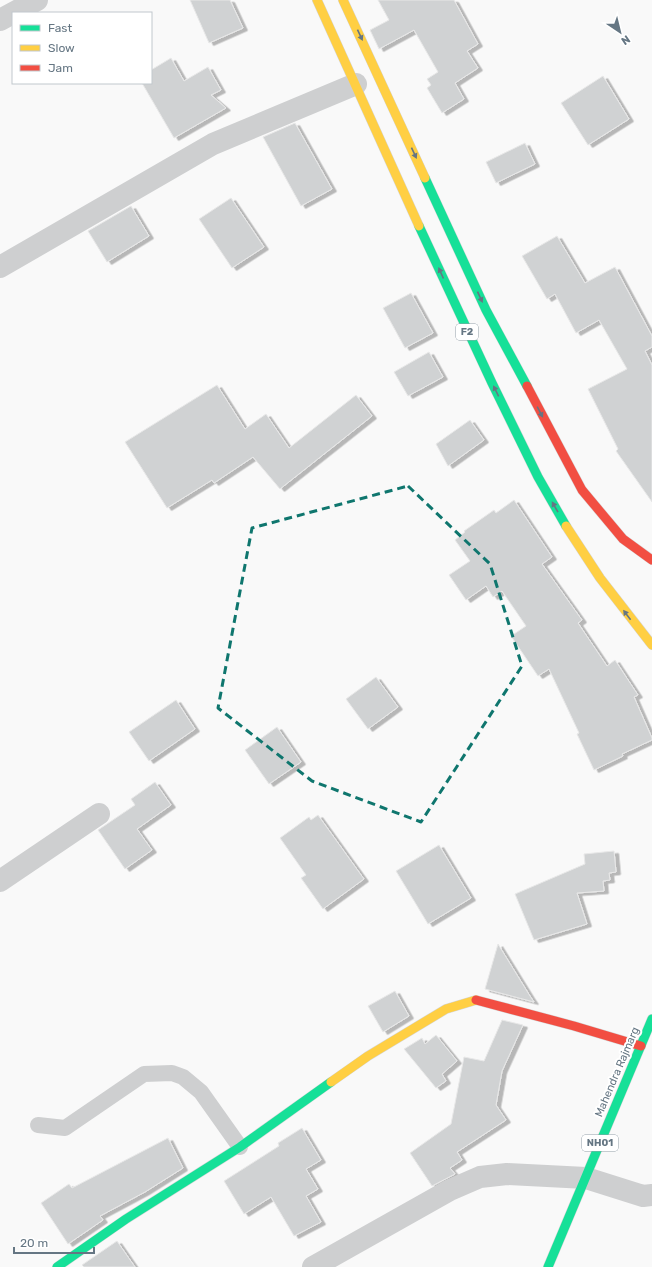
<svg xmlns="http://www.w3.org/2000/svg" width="652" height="1267" font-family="Rubik,sans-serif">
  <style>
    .building { fill: #d0d2d3; stroke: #e8e8e8; filter: url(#shadow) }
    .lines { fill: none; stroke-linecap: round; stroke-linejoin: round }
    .fast-casing { stroke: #d5d6d7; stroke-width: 10 }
    .slow-casing { stroke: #d5d6d7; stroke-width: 10 }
    .jam-casing { stroke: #d5d6d7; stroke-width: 10 }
    .lane { stroke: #cecfd0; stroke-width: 16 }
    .street { stroke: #cecfd0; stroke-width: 22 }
    .fast { stroke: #16e098; stroke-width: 9 }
    .slow { stroke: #ffcf43; stroke-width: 9 }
    .jam { stroke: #f24e42; stroke-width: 9 }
    .oneway { fill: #657683 }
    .marked { fill: none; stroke: #0f766e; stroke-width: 3; stroke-dasharray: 8 5; stroke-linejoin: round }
    .labels { text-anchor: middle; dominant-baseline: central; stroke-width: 4; stroke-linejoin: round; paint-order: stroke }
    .shield { fill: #fff; stroke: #939fa8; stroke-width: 1 }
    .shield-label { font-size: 10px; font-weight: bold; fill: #657683 }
    .street-label { font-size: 11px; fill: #657683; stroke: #fff }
  </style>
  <defs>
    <filter id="shadow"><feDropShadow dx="4.5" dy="2.5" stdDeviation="0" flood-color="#0004"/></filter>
  </defs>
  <rect width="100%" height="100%" fill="#f9f9f9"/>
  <path class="building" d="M190,0H230L243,28L209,43Z
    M378,0H454L478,44L467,51L478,68L455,83L464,99L442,113L427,88L431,85L427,79L438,72L414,30L379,49L370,30L389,20Z
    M171,58L184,81L208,67L221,90L211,95L226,108L174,138L142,83H151V70Z
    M603,76L629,119L588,145L561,103Z
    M295,123L332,189L301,206L263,137Z
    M525,143L535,164L496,183L486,162Z
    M231,198L264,247L232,268L199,219Z
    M131,206L149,236L107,262L88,231Z
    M557,236L585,283L615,267L652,336V347L645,351L652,365V502L616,451L618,449L588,389L627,369L599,320L576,333L555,294L547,299L522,256Z
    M411,293L433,333L405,348L383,308Z
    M429,352L443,377L408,396L394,372Z
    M217,385L245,429L266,414L289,448L356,395L372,416L280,489L253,457L214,483L212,480L167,508L125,442Z
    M470,420L484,440L448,466L436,444Z
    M514,500L552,557L542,564L582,620L578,623L607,666L615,660L638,695L634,697L652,738V740L622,754L623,756L594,770L577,734L579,733L549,669L538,676L511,636L526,626L502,591L493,597L486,586L466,600L449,575L470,561L455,540L465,532L464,531L494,510L496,513Z
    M376,677L398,707L368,729L346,699Z
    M176,700L195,729L149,761L129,732Z
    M277,727L301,762L269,784L245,750Z
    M155,782L171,805L137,829L152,850L125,869L98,830L135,805L131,799Z
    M318,815L364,879L323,909L301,878L306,875L280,838L309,817L311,820Z
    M439,845L471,898L428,924L396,871Z
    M614,851L616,872L609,873L610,880L603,881L604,891L577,893L587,924L534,940L515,894L585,864L584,854Z
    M498,944L530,996L534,1002L485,989Z
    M395,991L409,1016L383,1032L368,1006Z
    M502,1020L523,1025L502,1071L496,1105L506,1120L457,1152L462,1160L450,1168L455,1174L432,1186L410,1153L451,1124L464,1057L484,1061Z
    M436,1035L457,1061L442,1074L446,1081L436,1088L404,1049L422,1038L425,1044Z
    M302,1128L321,1160L306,1169L318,1189L306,1196L321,1222L294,1236L271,1197L244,1214L224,1181L279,1146L278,1143Z
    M168,1138L183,1168L145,1192L100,1216L103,1220L68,1244L41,1203L69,1184L72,1188Z
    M117,1241L135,1267H84L82,1265Z"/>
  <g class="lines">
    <defs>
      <path id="fast" d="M425,178L486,310L527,386
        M419,226L492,383L538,477L566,526
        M57,1267L126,1219L240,1147L331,1082
        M548,1267L652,1019"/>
      <path id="slow" d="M317,0L419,226
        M343,0L425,178
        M566,526L600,578L652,645
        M331,1082L368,1056L446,1009L476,1000"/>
      <path id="jam" d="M527,386L582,490L623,539L652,560
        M476,1000L574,1026L641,1046"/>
    </defs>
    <use href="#fast" class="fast-casing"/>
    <use href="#slow" class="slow-casing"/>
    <use href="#jam" class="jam-casing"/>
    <path class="lane" d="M38,1125L65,1128L144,1074L172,1073L183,1077L201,1092L240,1147"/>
    <path class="street" d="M0,20L37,0
      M0,267L213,144L356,84
      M0,881L99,814
      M313,1267L450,1190L480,1177L507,1174L586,1178L643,1196L652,1195"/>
    <use href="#fast" class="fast"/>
    <use href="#slow" class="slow"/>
    <use href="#jam" class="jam"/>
  </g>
  <defs><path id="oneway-solid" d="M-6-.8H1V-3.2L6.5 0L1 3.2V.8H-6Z"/></defs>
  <g class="oneway">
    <use href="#oneway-solid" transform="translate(360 35) rotate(65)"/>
    <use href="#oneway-solid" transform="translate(414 153) rotate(65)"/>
    <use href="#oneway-solid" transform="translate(441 273) rotate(-114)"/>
    <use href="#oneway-solid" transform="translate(480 297) rotate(65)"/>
    <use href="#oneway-solid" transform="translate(496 391) rotate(-116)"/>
    <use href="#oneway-solid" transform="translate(540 412) rotate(62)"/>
    <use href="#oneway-solid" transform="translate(555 507) rotate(-120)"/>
    <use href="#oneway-solid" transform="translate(627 615) rotate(-127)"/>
  </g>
  <path class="marked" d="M408,486L490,564L522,666L421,822L312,781L218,708L252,528Z"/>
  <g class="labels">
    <g class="shield">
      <rect x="456" y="324" width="22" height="16" rx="3"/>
      <rect x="582" y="1135" width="36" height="16" rx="3"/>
    </g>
    <g class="shield-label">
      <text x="467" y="332">F2</text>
      <text x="600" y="1143">NH01</text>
    </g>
    <g class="street-label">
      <text transform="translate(617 1072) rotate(-67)">Mahendra Rajmarg</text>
    </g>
  </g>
  <rect x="12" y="12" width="140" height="72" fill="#ffffff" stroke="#c1c8cd"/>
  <rect x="20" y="25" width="20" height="6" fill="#16e098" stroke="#c1c8cd"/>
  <text x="48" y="32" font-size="12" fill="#657683">Fast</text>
  <rect x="20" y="45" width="20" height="6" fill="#ffcf43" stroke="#c1c8cd"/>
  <text x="48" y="52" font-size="12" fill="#657683">Slow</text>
  <rect x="20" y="65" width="20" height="6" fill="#f24e42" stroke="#c1c8cd"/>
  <text x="48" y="72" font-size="12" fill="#657683">Jam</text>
  <g transform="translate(620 32) rotate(145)" stroke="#ffffff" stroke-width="3" paint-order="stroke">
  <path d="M0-3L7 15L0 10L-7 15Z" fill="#657683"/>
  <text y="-6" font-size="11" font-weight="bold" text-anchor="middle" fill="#657683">N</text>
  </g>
  <path d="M14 1247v6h80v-6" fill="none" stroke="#657683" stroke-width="2"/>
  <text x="20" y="1247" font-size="12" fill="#657683" stroke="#ffffff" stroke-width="3" paint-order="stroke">20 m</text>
</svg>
